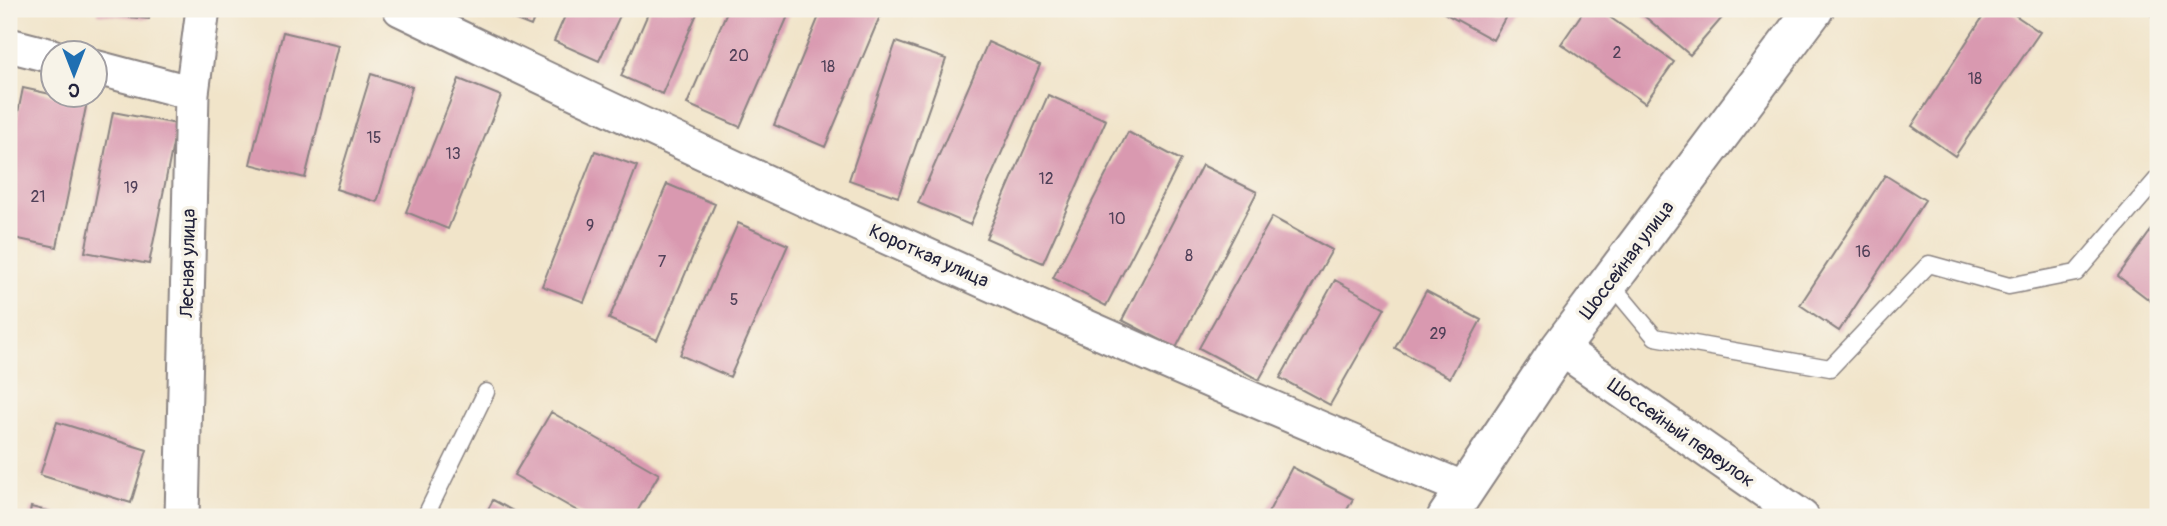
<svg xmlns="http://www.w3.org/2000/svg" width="2167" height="526" font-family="Pangolin,sans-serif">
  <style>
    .building { fill: #d999b0 }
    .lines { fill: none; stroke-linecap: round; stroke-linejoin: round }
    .service-casing { stroke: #8a8382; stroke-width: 19 }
    .minor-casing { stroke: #8a8382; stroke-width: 37 }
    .primary-casing { stroke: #8a8382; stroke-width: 42 }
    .service { stroke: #fff; stroke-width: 16 }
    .minor { stroke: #fff; stroke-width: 33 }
    .primary { stroke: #fff; stroke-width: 38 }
    .labels { text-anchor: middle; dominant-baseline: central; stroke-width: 7; stroke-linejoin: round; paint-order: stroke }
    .number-label { font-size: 16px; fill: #504058 }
    .street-label { font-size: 19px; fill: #22223b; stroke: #f7f3e8 }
  </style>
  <rect width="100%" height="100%" fill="#f7f3e8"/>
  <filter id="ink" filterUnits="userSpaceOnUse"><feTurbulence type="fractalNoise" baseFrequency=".0143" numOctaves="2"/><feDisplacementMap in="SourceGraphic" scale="14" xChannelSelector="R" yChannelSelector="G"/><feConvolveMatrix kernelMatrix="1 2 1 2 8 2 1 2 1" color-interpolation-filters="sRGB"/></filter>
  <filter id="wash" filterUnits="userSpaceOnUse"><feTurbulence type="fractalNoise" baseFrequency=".00686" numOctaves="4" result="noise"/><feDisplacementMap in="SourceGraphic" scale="28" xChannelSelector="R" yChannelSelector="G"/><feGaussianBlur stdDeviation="1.57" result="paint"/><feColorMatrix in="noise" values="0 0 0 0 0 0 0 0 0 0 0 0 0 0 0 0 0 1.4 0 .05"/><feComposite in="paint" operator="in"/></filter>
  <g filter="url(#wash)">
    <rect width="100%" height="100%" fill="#f1e4c9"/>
    <g id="blocks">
      <path class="building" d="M98,9H151L149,19L98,14Z
        M488,9H538L531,26Z
        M568,9H623L599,61L554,41Z
        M650,9H699L662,94L621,76Z
        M728,9H791L740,127L687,104Z
        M822,9H883L825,147L774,125Z
        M1444,9H1510L1493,40L1442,12Z
        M1585,9H1598L1674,62L1645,103L1561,44Z
        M1636,9H1725L1728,11L1690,55Z
        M1988,9H2006L2040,32L1955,156L1912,126Z
        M283,32L338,45L305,178L250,164Z
        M896,42L946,59L898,197L849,180Z
        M988,42L1040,65L970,225L918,203Z
        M371,74L412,87L377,202L336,189Z
        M459,79L501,96L448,229L406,212Z
        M23,88L87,102L57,247L9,237V157Z
        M1048,95L1106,120L1043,263L986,238Z
        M113,112L177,124L149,264L85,252Z
        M1128,132L1181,160L1106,306L1053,278Z
        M595,151L637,166L584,302L542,286Z
        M1202,165L1257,192L1176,348L1122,320Z
        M1885,175L1925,200L1839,331L1800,305Z
        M667,184L715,204L657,340L609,319Z
        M1272,217L1332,250L1259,380L1199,348Z
        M2158,221V304L2157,306L2118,276Z
        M738,223L788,245L730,377L680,355Z
        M1335,280L1385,308L1330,405L1280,378Z
        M1426,291L1481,320L1450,378L1395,348Z
        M551,412L659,474L634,517H588L514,475Z
        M57,422L147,450L131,503L40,475Z
        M1292,467L1353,499L1343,517H1266Z
        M493,500L524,517H484Z
        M31,507L68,516V517H29Z"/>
    </g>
  </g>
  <g filter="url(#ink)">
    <use href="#blocks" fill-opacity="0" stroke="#8a8382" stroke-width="2"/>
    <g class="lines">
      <defs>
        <path id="service" d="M2157,9L2158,10
          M1610,283L1655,337L1830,368L1929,264L2009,286L2076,273L2158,178
          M425,517L486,392"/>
        <path id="minor" d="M400,9C751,178 1105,340 1465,489
          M9,45L52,56
          M94,67L192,93
          M1560,348L1802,517
          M182,517L192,93L203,9"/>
        <path id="primary" d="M1447,517L1560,348L1814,9"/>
      </defs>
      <use href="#service" class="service-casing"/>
      <use href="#minor" class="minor-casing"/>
      <use href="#primary" class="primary-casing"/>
      <use href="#service" class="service"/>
      <use href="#minor" class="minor"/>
      <use href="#primary" class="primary"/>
    </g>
  </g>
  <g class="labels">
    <g class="number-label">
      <text x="1617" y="53">2</text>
      <text x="739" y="56">20</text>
      <text x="828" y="67">18</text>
      <text x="1975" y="79">18</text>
      <text x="374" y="138">15</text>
      <text x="453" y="154">13</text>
      <text x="1046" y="179">12</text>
      <text x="131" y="188">19</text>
      <text x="38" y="197">21</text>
      <text x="1117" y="219">10</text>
      <text x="590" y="226">9</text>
      <text x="1863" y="252">16</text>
      <text x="1189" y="256">8</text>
      <text x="662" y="262">7</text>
      <text x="734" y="300">5</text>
      <text x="1438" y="334">29</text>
    </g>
    <g class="street-label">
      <text transform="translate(929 256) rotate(24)">Короткая улица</text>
      <text transform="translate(1627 260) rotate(-53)">Шоссейная улица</text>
      <text transform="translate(188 263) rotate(-89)">Лесная улица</text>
      <text transform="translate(1681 433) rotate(35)">Шоссейный переулок</text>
    </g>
  </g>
  <rect width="2167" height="526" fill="none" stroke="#f7f3e8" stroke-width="35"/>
  <g transform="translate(74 74) rotate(180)"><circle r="33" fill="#f7f3e8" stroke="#a29fa3" stroke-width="2"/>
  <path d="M0-5L12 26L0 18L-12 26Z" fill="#1f6fb2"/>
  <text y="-10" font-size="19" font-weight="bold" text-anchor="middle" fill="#22223b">С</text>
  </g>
</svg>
